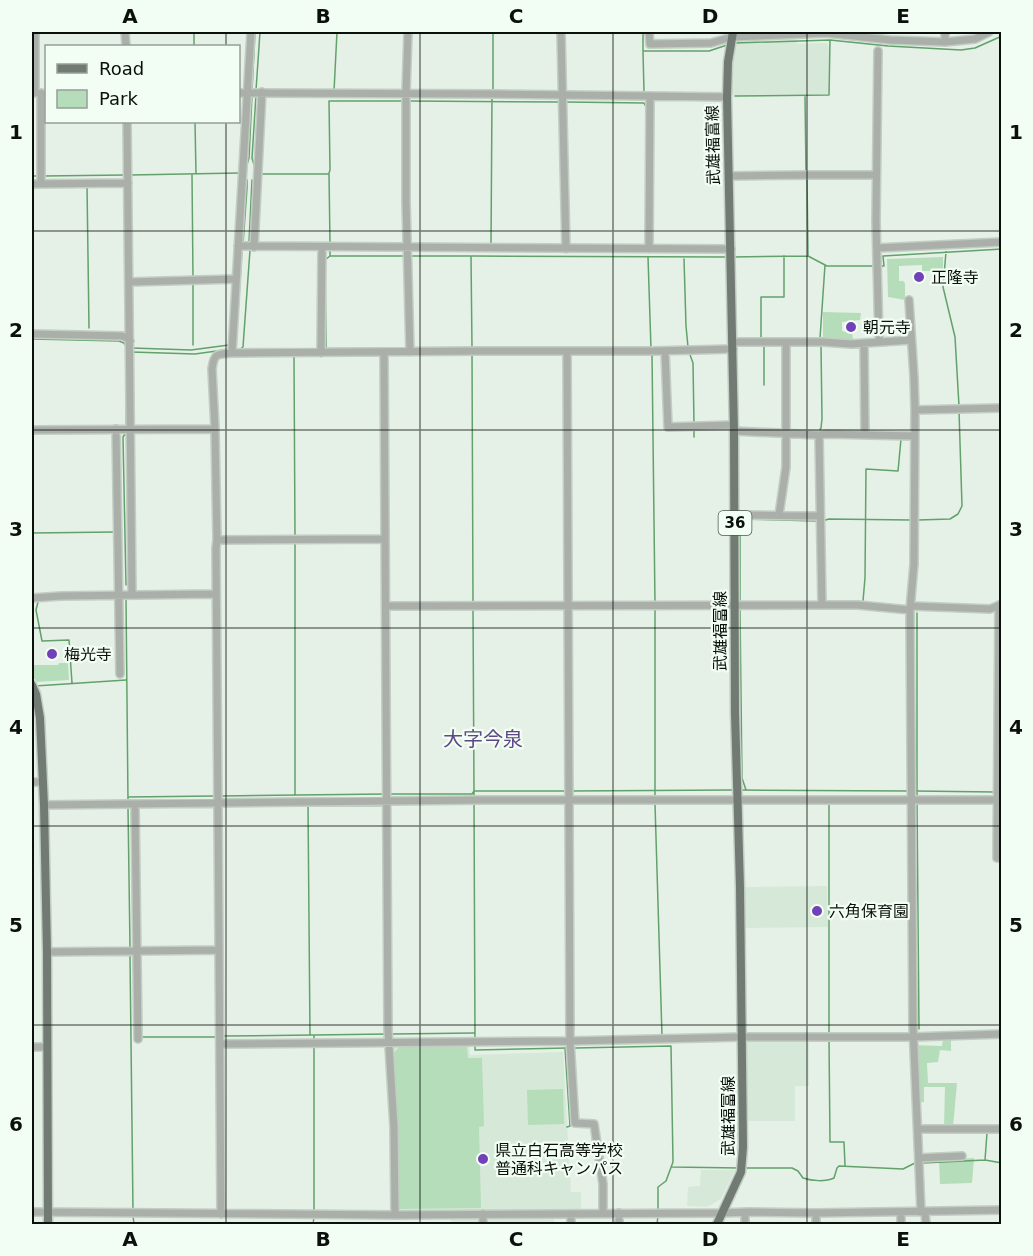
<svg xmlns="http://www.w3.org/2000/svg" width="1033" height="1256" font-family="'DejaVu Sans','Noto Sans JP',sans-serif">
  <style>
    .built { fill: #d6e8d8 }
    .green { fill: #b5ddb9 }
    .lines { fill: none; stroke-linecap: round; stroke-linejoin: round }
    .stream { stroke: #62a16b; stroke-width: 1.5 }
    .minor-casing { stroke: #c2cdc3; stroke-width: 10 }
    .major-casing { stroke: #c2cdc3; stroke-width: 11 }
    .minor { stroke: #aaafaa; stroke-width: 7 }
    .major { stroke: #727b73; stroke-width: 8 }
    .grid { fill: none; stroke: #0c100c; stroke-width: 1.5; stroke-opacity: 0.55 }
    .poi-dot { fill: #7041b8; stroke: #f2fef3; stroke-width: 2 }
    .labels { text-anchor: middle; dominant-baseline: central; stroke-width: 4.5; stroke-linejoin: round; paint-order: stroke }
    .shield { fill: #f2fef3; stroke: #515751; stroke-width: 1.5 }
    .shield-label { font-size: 15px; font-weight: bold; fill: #0c100c }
    .street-label { font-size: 16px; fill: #0c100c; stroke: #f2fef3 }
    .poi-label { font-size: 16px; fill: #0c100c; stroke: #f2fef3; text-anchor: start }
    .quarter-label { font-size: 20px; fill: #5d4886; stroke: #f2fef3 }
    .neatline { fill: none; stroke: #0c100c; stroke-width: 2 }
    .grid-label { font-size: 20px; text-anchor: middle; font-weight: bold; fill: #0c100c }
  </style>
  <rect width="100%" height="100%" fill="#e5f1e6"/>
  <path class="built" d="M737,32H796L797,44L826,43L829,47L828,94L731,95L732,62Z
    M827,886L828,927L744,928L743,887Z
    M745,1039H809V1086H795V1121H746Z
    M392,1044L469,1045L470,1055L563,1052L571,1192H581V1209L397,1211L390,1046Z
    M701,1170H735L721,1199L707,1207L687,1206L688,1187L700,1186Z
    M554,1216V1224H451V1217Z"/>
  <path class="green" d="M943,257V271H922V265L899,266V281H903L905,283V300L888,297L887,259Z
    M823,312L861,313L860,320L842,322V331L846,332V333L852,332L853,340L823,338Z
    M59,663H68L69,680L37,682L32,676V665H58Z
    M943,1038H951V1051L940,1050L938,1062L927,1063L928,1083H957L953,1127H944L945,1087H924V1102L915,1103L911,1045L942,1046Z
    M400,1046L467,1047L468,1058H482L484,1126L479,1127L481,1208L399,1209L398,1125L393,1054Z
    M563,1089L564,1124L528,1125L527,1090Z
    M974,1158L972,1183L940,1184L939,1160Z"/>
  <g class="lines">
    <path class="stream" d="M122,32V46
      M194,32V46
      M643,32V51H709L727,45
      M735,43L830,40L888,46L961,50L975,48L1002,36
      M643,52L644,92
      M256,90L260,32
      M252,91L255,32
      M334,91L337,32
      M493,91V32
      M735,96L829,95L830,40
      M805,96L806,173
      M410,101L561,102
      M566,102L644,103L647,109
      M124,122V136
      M195,122L196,174
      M246,168L249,158L252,95
      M255,168L252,158L256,95
      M329,173L330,170L329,101H402
      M262,174H329L330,243
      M130,175L239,173
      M192,175L193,278
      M32,176H38
      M43,176L125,175
      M807,177L808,256
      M87,185L89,328
      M249,242L252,180
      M243,244L247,188V180
      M491,244L492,95
      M330,251V256H404
      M946,252L943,287L955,337L959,406
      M409,256H471L472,348
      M472,256L728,257
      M648,257L651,349
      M733,257L808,256L827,266H876
      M684,259L686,326L688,347
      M880,266H884L883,256L1002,249
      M193,283V345
      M761,337V297H784V256
      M820,338L825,265
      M32,339L119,341L124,343L126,346
      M236,343L242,249
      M764,345V385
      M132,348L191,350L229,345
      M326,348L325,260L330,256
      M239,350L243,347L250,250
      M131,352L195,354L231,349
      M689,352L693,363L694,424
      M472,353L473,603
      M652,354L655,604
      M294,357L295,536
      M126,428V352
      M694,429V437
      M818,433L821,428L822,419L821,346
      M816,479L817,514
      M918,520L950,519L958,514L962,506L959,411
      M822,521L829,519L910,520
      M32,533L115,532
      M295,541V794
      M126,585L123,437L126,433
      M126,597L128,802
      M740,601V519L817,521
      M863,601L865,578L866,469L898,471L901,439
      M38,602L36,610L42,641L69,640L72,683
      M473,608L474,791H566
      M655,609V796
      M740,609L742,778L746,790
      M35,686L126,680
      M741,790L908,791
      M570,791L734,790
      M915,791L995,792
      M390,794H472L474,791V797
      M222,796L385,794
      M128,797L214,796
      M917,797V613
      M474,801L475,1040
      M917,802L919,1029
      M829,803V1035
      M655,804L662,1036
      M308,805L310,1035
      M128,808L130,947
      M130,955L133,1211
      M392,1034L474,1033
      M222,1036L313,1035
      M141,1037H217
      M829,1040L830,1142H844L845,1165
      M314,1042V1035L387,1034
      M475,1044V1050L567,1048
      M565,1048L570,1126L567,1127
      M575,1048L671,1046L673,1162L666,1181L658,1187V1212
      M918,1055V1063
      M985,1160L987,1133
      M923,1163L985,1160L1002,1163
      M672,1167L739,1168
      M744,1168H792L798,1171L803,1178C812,1181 825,1182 834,1178L837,1168L839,1166L903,1169L915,1163
      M314,1213V1047
      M133,1216L134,1224
      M313,1224L314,1217
      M657,1224L658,1216"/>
    <defs>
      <path id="minor" d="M35,32V93
        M125,32L126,46
        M408,32L406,93V201L410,352
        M561,32L566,249
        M649,32L650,44L711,43L732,37L826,33L890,40L945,42L975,39L989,32
        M945,42V32
        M878,51L876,221L879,341
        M238,93L495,94L727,97
        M127,122L132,595
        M729,176L809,175H876
        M32,184L128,183
        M41,184V93
        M238,246L731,249
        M254,247L262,92
        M877,248L1002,242
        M649,249L650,96
        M130,282L236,279
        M909,300L914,377L915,410L914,564L910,610L913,1026L921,1212
        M32,334L122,336L127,338L130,341
        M732,342H823L851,344L911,340
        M864,344L865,435
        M654,351L733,349
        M665,351L668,427L734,425
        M567,352L570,1041L575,1123L594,1124L603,1184V1213
        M232,353L251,32
        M321,353L322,248
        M384,353L388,1030L394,1127L395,1215
        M915,410L1002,408
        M116,429L120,674
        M32,430L215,429
        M734,431L819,435L827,434L914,436
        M819,435L822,605
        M735,515L820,516
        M779,515L786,467V342
        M217,540L385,539
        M32,598L61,596L216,594
        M999,605L997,858H1002
        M386,606L822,605H858L910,610
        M911,606L990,609L1002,604
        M32,782H43
        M135,804L138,1039
        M44,805L479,800H997
        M47,952L219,950
        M220,1044L570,1041L742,1037H913L1002,1034
        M32,1047H47
        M918,1129H1002
        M919,1158L962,1156
        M32,1212L395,1215L722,1213L749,1212L816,1213L1002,1210
        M925,1212L926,1224
        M816,1213V1224
        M221,1214L216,548L217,540L215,429L212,369C214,353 217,354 232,353L478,351H650
        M483,1214V1224
        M571,1224V1214
        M619,1224V1213
        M745,1224V1213
        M901,1224V1212"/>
      <path id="major" d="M32,685L36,694L40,718L44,805L47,952L48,1224
        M717,1224L741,1172L743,1147L740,887L735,713L734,431L727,97L728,62L733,32"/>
    </defs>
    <use href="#minor" class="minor-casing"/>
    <use href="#major" class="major-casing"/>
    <use href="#minor" class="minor"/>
    <use href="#major" class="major"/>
  </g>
  <path class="grid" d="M226,32V46M420,32V1224M613,32V1224M807,32V1224M226,122V1224M32,231H1002M32,430H1002M32,628H1002M32,826H1002M32,1025H1002"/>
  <g class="poi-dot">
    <circle cx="919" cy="277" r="6"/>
    <circle cx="851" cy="327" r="6"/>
    <circle cx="52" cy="654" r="6"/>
    <circle cx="817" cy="911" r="6"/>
    <circle cx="483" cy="1159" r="6"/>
  </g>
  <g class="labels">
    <rect class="shield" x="718.5" y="511" width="33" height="24" rx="4.5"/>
    <g class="shield-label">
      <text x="735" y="523">36</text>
    </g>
    <g class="street-label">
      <text transform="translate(713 145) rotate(-91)">武雄福富線</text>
      <text transform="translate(720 631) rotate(-90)">武雄福富線</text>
      <text transform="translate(728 1116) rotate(-90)">武雄福富線</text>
    </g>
    <g class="poi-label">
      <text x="931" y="277">正隆寺</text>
      <text x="863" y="327">朝元寺</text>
      <text x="64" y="654">梅光寺</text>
      <text x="829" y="911">六角保育園</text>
      <text x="495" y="1150">県立白石高等学校<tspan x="495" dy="18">普通科キャンパス</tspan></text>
    </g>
    <g class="quarter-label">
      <text x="483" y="739">大字今泉</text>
    </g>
  </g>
  <rect width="1033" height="1256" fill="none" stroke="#f2fef3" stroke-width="66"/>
  <rect x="45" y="45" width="195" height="78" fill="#f2fef3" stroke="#969f97" stroke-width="1.5"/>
  <rect x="57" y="64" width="30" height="9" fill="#727b73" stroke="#969f97" stroke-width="1.5"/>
  <text x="99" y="75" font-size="18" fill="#0c100c">Road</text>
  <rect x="57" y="90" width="30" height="18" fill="#b5ddb9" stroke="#969f97" stroke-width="1.5"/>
  <text x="99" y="105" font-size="18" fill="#0c100c">Park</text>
  <rect x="33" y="33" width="967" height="1190" class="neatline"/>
  <g class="grid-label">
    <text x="130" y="23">A</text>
    <text x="323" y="23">B</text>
    <text x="516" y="23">C</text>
    <text x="710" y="23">D</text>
    <text x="903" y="23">E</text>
    <text x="16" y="139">1</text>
    <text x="1016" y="139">1</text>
    <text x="16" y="337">2</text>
    <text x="1016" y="337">2</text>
    <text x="16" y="536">3</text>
    <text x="1016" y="536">3</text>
    <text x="16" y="734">4</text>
    <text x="1016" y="734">4</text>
    <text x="16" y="932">5</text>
    <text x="1016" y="932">5</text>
    <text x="16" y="1131">6</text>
    <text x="1016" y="1131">6</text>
    <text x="130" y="1246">A</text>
    <text x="323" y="1246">B</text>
    <text x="516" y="1246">C</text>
    <text x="710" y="1246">D</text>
    <text x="903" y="1246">E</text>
  </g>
</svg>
